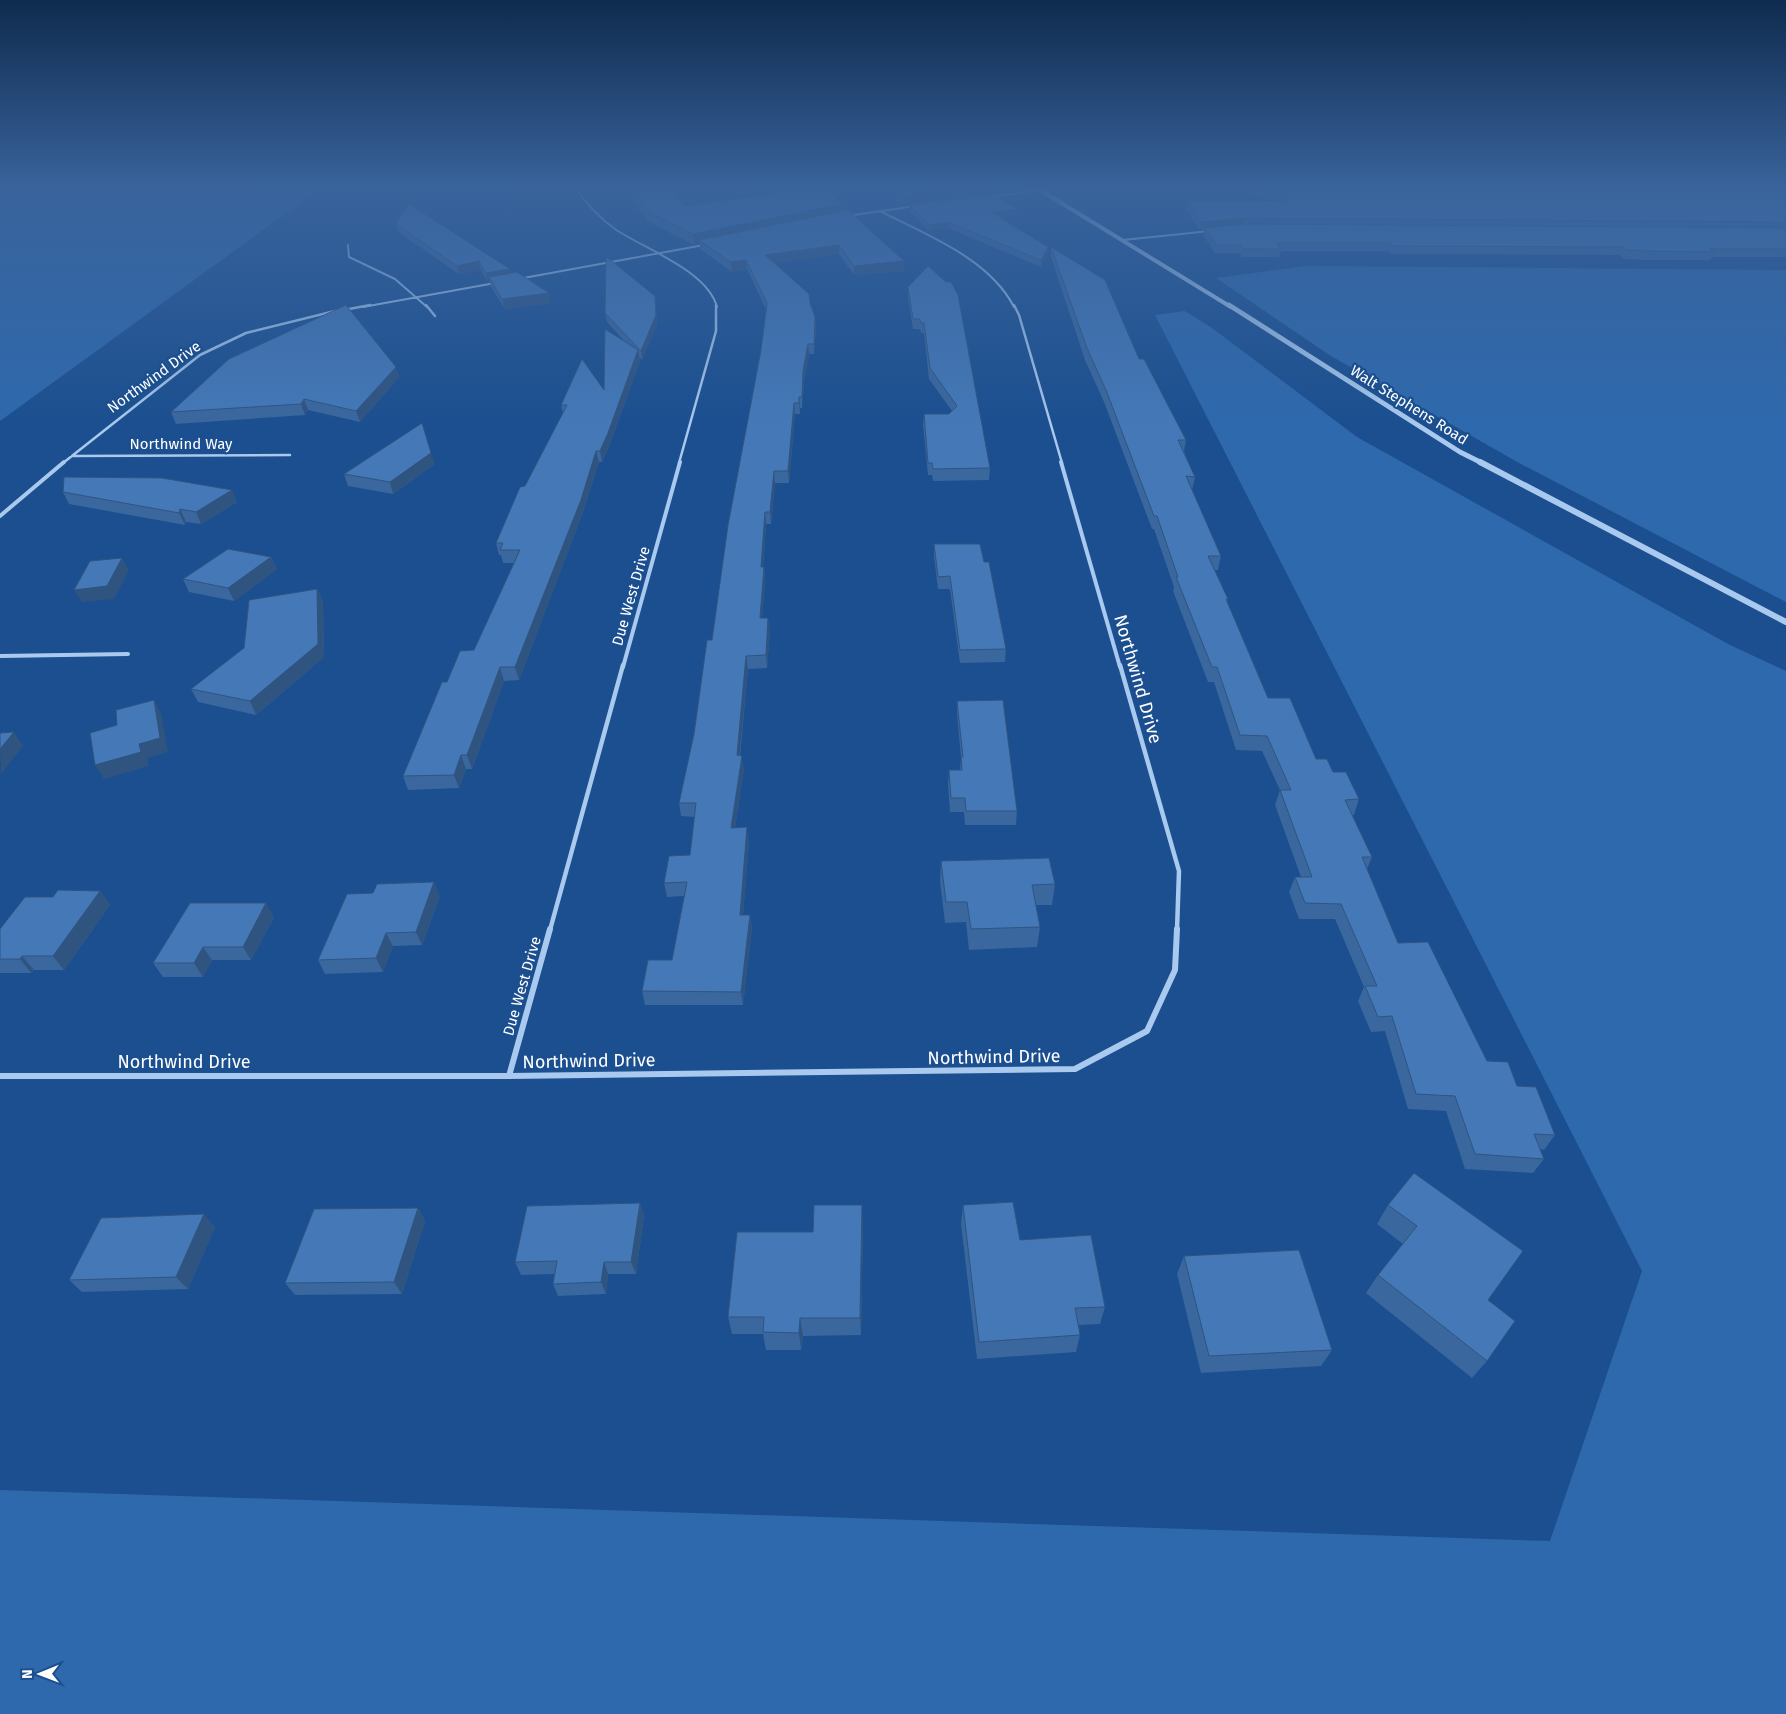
<svg xmlns="http://www.w3.org/2000/svg" width="1786" height="1714" font-family="'Fira Sans',sans-serif">
  <style>
    .green { fill: #2e69ad }
    .lines { fill: none; stroke-linecap: round; stroke-linejoin: round }
    .minor-far4 { stroke: #a9c9ee; stroke-width: 2 }
    .minor-far3 { stroke: #a9c9ee; stroke-width: 2.5 }
    .minor-far2 { stroke: #a9c9ee; stroke-width: 4 }
    .minor-far1 { stroke: #a9c9ee; stroke-width: 4.5 }
    .minor { stroke: #a9c9ee; stroke-width: 6 }
    .tertiary-far2 { stroke: #a9c9ee; stroke-width: 4 }
    .tertiary-far1 { stroke: #a9c9ee; stroke-width: 5 }
    .tertiary { stroke: #a9c9ee; stroke-width: 6 }
    .wall { fill: #3a679d }
    .shaded-wall { fill: #305480 }
    .building { fill: #4478b7; stroke: #305480 }
    .labels { text-anchor: middle; dominant-baseline: central; stroke-width: 4.5; stroke-linejoin: round; paint-order: stroke }
    .far-street-label { font-size: 15px; fill: #fff; stroke: #1b4f8f }
    .street-label { font-size: 18px; fill: #fff; stroke: #1b4f8f }
  </style>
  <rect width="100%" height="100%" fill="#1b4f8f"/>
  <path class="green" d="M0,185H325L0,421Z
    M1306,266L1786,270V602L1519,463L1331,356L1216,278Z
    M1185,311L1212,328L1357,437L1728,644L1786,671V1714H0V1490L1550,1541L1642,1271L1155,315Z"/>
  <g class="lines">
    <path class="minor-far4" d="M573,185C585,202 598,217 615,229C644,249 707,270 717,307
      M989,197L1039,190
      M880,211C926,235 989,258 1014,307
      M847,216L916,206
      M1123,240L1210,231
      M348,245L349,257L395,279L427,307
      M518,279L704,245
      M363,307L495,283"/>
    <path class="minor-far3" d="M426,305L435,316
      M1014,305L1019,315L1062,463
      M344,310L370,305
      M72,456L290,455
      M63,463L200,355L246,333L335,311
      M679,463L716,331V305"/>
    <path class="minor-far2" d="M1061,462L1120,667
      M0,516L64,462
      M0,656L128,654
      M623,667L680,462"/>
    <path class="minor-far1" d="M1120,665L1179,871L1177,930
      M550,930L623,665"/>
    <path class="minor" d="M0,1076H509L1075,1069L1147,1031L1175,970L1177,929
      M509,1076L550,929"/>
    <path class="tertiary-far2" d="M1032,185L1231,307"/>
    <path class="tertiary-far1" d="M1229,305L1460,452L1482,463"/>
    <path class="tertiary" d="M1480,462L1786,622"/>
  </g>
  <path class="wall" d="M621,185H665L669,191L685,206L774,193L767,185H822L843,211L904,271L854,275L839,254L774,263L810,304L815,317L816,327L814,354H809L804,382L802,408H800V414H795L789,483H775L771,524H766L763,567H764L765,579L762,618H768L770,631L767,668L748,669L740,756L744,769L735,828L749,841L743,915H750L752,928L743,1005H645L642,991L672,960L684,896L667,897L664,883L690,855L695,817L681,816L679,803L694,734L712,640L761,350L766,309L747,269L732,272L700,249V244L694,245L649,222L622,188Z
    M884,185H985L984,195L1018,215L999,217L1048,247V253L1041,267L948,228L929,231L909,211V205L904,206Z
    M1214,185H1786V257H1712L1710,260H1646L1624,259L1619,255L1391,254L1388,251H1281L1279,257H1242L1239,253H1215L1203,235L1204,230H1200L1186,210L1187,202L1278,201Z
    M396,224L511,273L551,303L505,309L491,287L490,281L488,282L481,270L459,274L398,232Z
    M1051,247L1139,359L1186,440L1184,451L1195,477L1192,490L1221,556L1218,570H1215L1228,599L1227,602L1268,698L1316,759L1333,772L1359,799L1354,815H1352L1372,857L1367,869L1398,943L1487,1061L1517,1086L1555,1135L1544,1150L1540,1149L1544,1159L1533,1173L1465,1169L1446,1111L1408,1109L1385,1031L1371,1032L1358,1001L1364,987L1335,919H1299L1289,892L1295,877H1301L1275,805L1280,790L1262,751L1236,750L1214,682H1208L1173,591L1174,587L1154,529H1152L1104,402L1085,360L1051,257Z
    M908,287L990,468L989,480L933,481L932,475H928L923,425L924,414H949L952,411L929,379L924,333H921L920,329H913L908,297Z
    M656,304L657,324L642,360L639,357L640,361L610,444L602,462H599L583,512L519,680L504,681L472,769H466L459,788L408,790L403,776L447,682L474,650L514,563H503L501,555H499L496,543L525,486L563,413L561,405L604,390L625,342L607,322L605,313Z
    M399,377L360,422L308,410L305,415L176,424L171,412Z
    M435,464L393,494L348,486L344,474Z
    M63,492L237,502L201,524L186,522L185,525L69,504Z
    M934,544L984,562L1006,649L1005,662L960,663L950,589H938L934,557Z
    M271,557L277,569L234,601L189,592L183,579Z
    M317,589L323,601L324,657L256,715L198,702L191,689L244,648Z
    M957,701L1017,811L1016,825H965L964,812H950L948,784L949,770H960L961,757L957,714Z
    M941,861L1055,884L1052,905H1036L1040,927L1037,947L969,950L966,922L945,923L940,882Z
    M100,891L110,905L64,970H34L31,973H0V929L53,897Z
    M440,896L422,945L393,946L383,972L325,974L318,960Z
    M274,917L251,960H212L203,977H163L153,963Z
    M1414,1173L1487,1361L1472,1378L1366,1293L1378,1275L1403,1244L1377,1224L1388,1205Z
    M640,1203L644,1216L636,1274H608L606,1294L558,1296L553,1284L554,1274L521,1275L515,1262Z
    M963,1205L1020,1240L1105,1307L1100,1324L1079,1325L1080,1335L1076,1352L977,1359L961,1224Z
    M418,1208L425,1221L402,1294L295,1295L285,1283Z
    M863,1224L861,1335L803,1336L801,1350H766L763,1334H732L728,1317L813,1232Z
    M215,1227L188,1289L82,1292L69,1280Z
    M1184,1256L1332,1350L1321,1366L1201,1373L1177,1274Z"/>
  <path class="shaded-wall" d="M978,185H985L984,195L904,206V195Z
    M843,204V214L699,240L700,244L694,245L693,234Z
    M1018,209V215L991,217V212Z
    M1245,218L1243,226L1205,228L1204,230H1200L1201,222Z
    M948,222V228L929,231V225Z
    M839,245V254L765,265V255Z
    M1048,247V253L1041,267V260Z
    M746,260L747,269L732,272L731,262Z
    M479,261L481,270L459,274L457,266Z
    M904,261V271L854,275V266Z
    M510,269L512,277H489L490,281L488,282L486,273Z
    M549,293L551,303L505,309L502,299Z
    M655,296L657,324L642,360L641,351Z
    M815,317L816,327L814,354V344Z
    M808,344L809,354L804,382L802,408V397L803,371Z
    M638,350L640,361L610,444L602,462L600,451Z
    M396,367L399,377L360,422L356,411Z
    M799,397L800,408V414L799,403Z
    M304,399L308,410L305,415L301,404Z
    M794,403L795,414L789,483L788,471Z
    M596,451L599,462L583,512L519,680L515,667Z
    M431,453L435,464L393,494L390,482Z
    M774,471L775,483L771,524L770,512Z
    M232,490L237,502L201,524L196,512Z
    M180,509L186,522L185,525L179,513Z
    M765,512L766,524L762,579L761,567Z
    M271,557L277,569L234,601L228,588Z
    M122,558L129,570L114,599L82,602L74,590Z
    M764,567L765,579L761,631L760,618Z
    M317,589L323,601L324,657L256,715L250,701Z
    M768,618L770,631L767,668L766,655Z
    M746,656L748,669L738,769L737,755Z
    M500,667L504,681L472,769L467,755Z
    M154,700L161,713L168,752L147,758L149,766L104,779L95,765L139,744Z
    M14,732L23,746L1,774L0,749Z
    M461,755L466,769L459,788L454,775Z
    M742,756L744,769L733,841L731,828Z
    M747,827L749,841L742,928L740,915Z
    M434,882L440,896L422,945L416,932Z
    M100,891L110,905L64,970L53,956Z
    M266,903L274,917L251,960L243,947Z
    M750,915L752,928L743,1005L741,992Z
    M386,933L393,946L383,972L376,958Z
    M203,947L212,960L203,977L194,963Z
    M22,956L34,970L31,973L20,959Z
    M640,1203L644,1216L636,1274L631,1262Z
    M862,1205L863,1224L861,1335L860,1318Z
    M418,1208L425,1221L402,1294L394,1282Z
    M204,1214L215,1227L188,1289L176,1277Z
    M604,1262L608,1274L606,1294L601,1282Z
    M800,1318L803,1336L801,1350L799,1333Z"/>
  <path class="building" d="M626,185H665L669,191L685,206L782,192L775,185H822L843,204L693,234L648,212Z
    M894,185H978L904,195Z
    M1245,185H1786V222L1245,218L1201,222L1187,202L1288,201L1289,196Z
    M992,194L1018,209L991,212L1048,247L1041,260L948,222L929,225L909,205Z
    M409,204L510,269L486,273L479,261L457,266L396,224Z
    M848,210L904,261L854,266L839,245L765,255L809,294L810,303L815,317L814,344H808L803,371L802,397H799V403H794L788,471H774L770,512H765L761,567H764L760,618H768L766,655L746,656L737,755L742,756L731,828L747,827L740,915H750L741,992L642,991L648,960H672L687,882L664,883L669,856L690,855L696,803H679L694,734L707,640H712L728,525L761,350L767,303L746,260L731,262L699,240Z
    M1245,224L1786,228V249H1709L1714,252L1650,251L1627,250L1622,247L1393,246L1390,243H1276L1281,249H1244L1241,245H1217L1205,228Z
    M1051,247L1105,280L1139,359H1144L1186,440H1178L1195,477L1186,476L1221,556H1208L1228,599H1226L1268,698H1290L1316,759H1327L1333,772H1346L1359,799L1345,800L1372,857H1362L1398,943L1428,942L1487,1061L1508,1062L1517,1086L1536,1087L1555,1135L1534,1134L1544,1159L1475,1154L1455,1096L1416,1094L1392,1016L1378,1017L1365,986H1377L1341,904L1305,903L1295,877H1312L1280,790H1291L1267,736L1240,735L1217,667H1212L1176,577H1178L1157,516H1154L1106,390L1087,348Z
    M606,258H608L655,296L656,315L641,351L605,313Z
    M928,266L946,282H951L958,295L990,468L933,469L932,463H928L924,414H949L957,406L930,368L924,323H921L920,319H913L908,287Z
    M517,272L549,293L502,299L489,277Z
    M346,305L396,367L356,411L304,399L301,404L171,412L229,359Z
    M605,329L638,350L608,433L600,451H596L581,500L515,667H500L467,755H461L454,775L403,776L442,682H447L460,651L474,650L520,550H500L503,543H496L520,487L525,486L567,405H561L582,359L604,390Z
    M422,423L431,453L390,482L344,474Z
    M64,477L162,478L232,490L196,512L180,509L179,513L63,492Z
    M934,544H980L984,562H989L1006,649L960,650L950,576L938,577Z
    M228,549L271,557L228,588L183,579Z
    M122,558L107,586L74,590L90,561Z
    M317,589L318,644L250,701L191,689L244,648L249,600Z
    M154,700L160,738L139,744L141,752L95,765L90,733L117,725L116,710Z
    M1003,700L1017,811H966L965,798H951L949,770H962L961,757H963L957,701Z
    M14,732L0,749V733Z
    M1049,858L1055,884L1032,885L1040,927L971,929L967,902H946L941,861Z
    M434,882L416,932L386,933L376,958L318,960L347,894L373,893L377,884Z
    M58,890L100,891L53,956H22L20,959H0V929L25,897H53Z
    M190,903H266L243,947H203L194,963H153Z
    M1414,1173L1523,1251L1488,1300L1515,1321L1487,1361L1378,1275L1417,1226L1388,1205Z
    M1013,1202L1020,1240L1091,1235L1105,1307L1075,1308L1080,1335L979,1342L963,1205Z
    M640,1203L631,1262H604L601,1282L553,1284L557,1261L515,1262L527,1206Z
    M814,1205H862L860,1318H800L799,1333L763,1332L764,1317H728L737,1232H813Z
    M418,1208L394,1282L285,1283L314,1209Z
    M204,1214L176,1277L69,1280L101,1218Z
    M1299,1250L1332,1350L1209,1356L1184,1256Z"/>
  <linearGradient id="sky" x2="0" y2="1"><stop stop-color="#0f2b4f"/><stop offset="0.44" stop-color="#39639b"/><stop offset="1" stop-color="#39639b" stop-opacity="0"/></linearGradient>
  <rect width="1786" height="425" fill="url(#sky)"/>
  <g class="labels">
    <g class="far-street-label">
      <text transform="translate(154 377) rotate(-36)">Northwind Drive</text>
      <text transform="translate(1409 405) rotate(32)">Walt Stephens Road</text>
      <text x="181" y="444">Northwind Way</text>
      <text transform="translate(631 596) rotate(-74)">Due West Drive</text>
      <text transform="translate(522 986) rotate(-74)">Due West Drive</text>
    </g>
    <g class="street-label">
      <text transform="translate(1138 679) rotate(74)">Northwind Drive</text>
      <text transform="translate(994 1057) rotate(-1)">Northwind Drive</text>
      <text transform="translate(589 1061) rotate(-1)">Northwind Drive</text>
      <text x="184" y="1062">Northwind Drive</text>
    </g>
  </g>
  <g transform="translate(40 1674) rotate(269)" stroke="#1b4f8f" stroke-width="4" paint-order="stroke">
  <path d="M0-4L9 19L0 12L-9 19Z" fill="#ffffff"/>
  <text y="-8" font-size="14" font-weight="bold" text-anchor="middle" fill="#ffffff">N</text>
  </g>
</svg>
